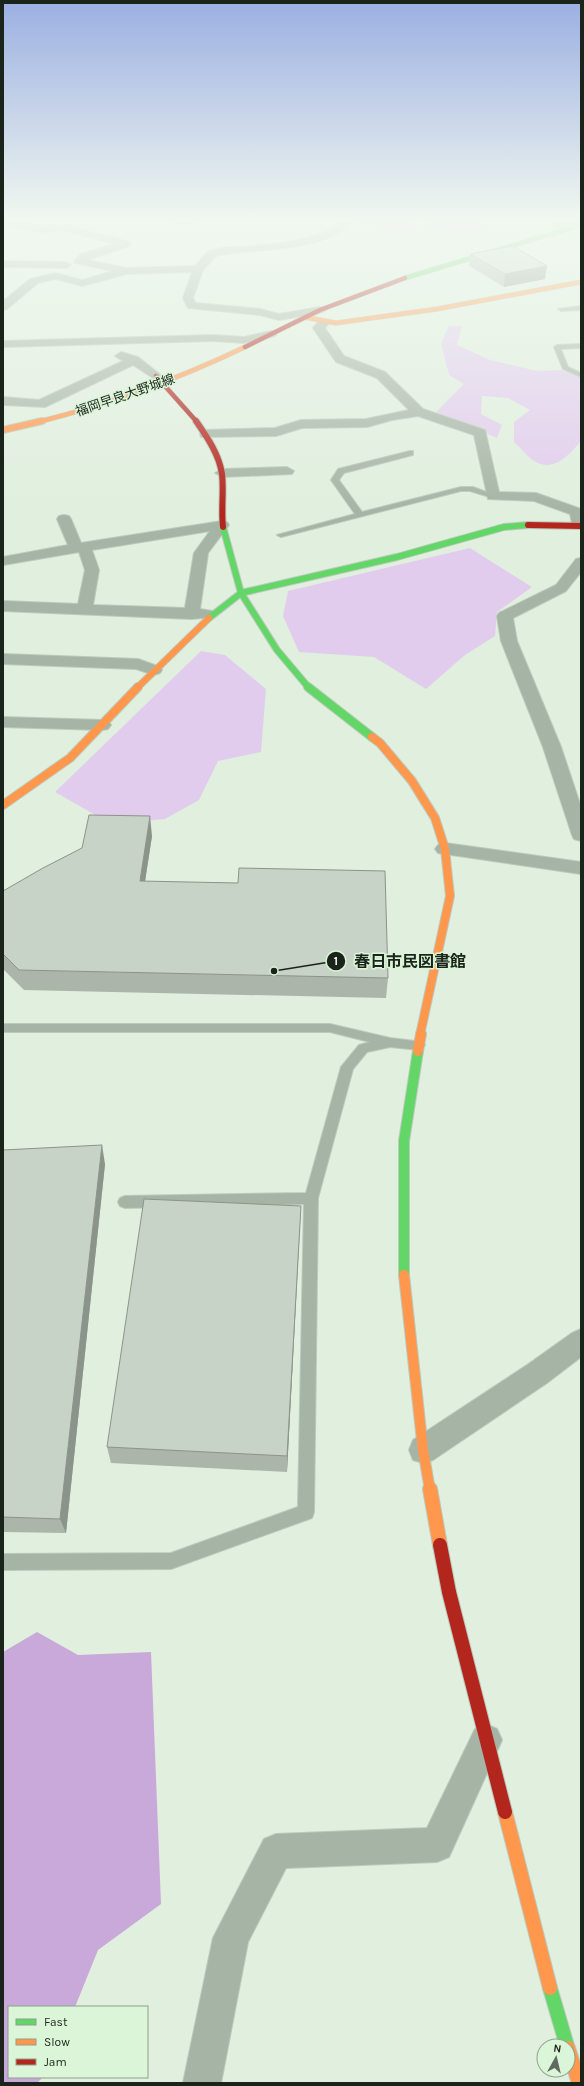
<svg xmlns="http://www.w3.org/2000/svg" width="584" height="2086" font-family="Karla,'Noto Sans JP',sans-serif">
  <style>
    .green { fill: #e2ccee }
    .water { fill: #c9a8da }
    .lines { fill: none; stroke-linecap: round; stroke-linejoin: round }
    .lane-casing { stroke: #bdc9bc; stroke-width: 2 }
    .street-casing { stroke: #bdc9bc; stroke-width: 2 }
    .fast-far4-casing { stroke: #bdc9bc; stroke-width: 5.5 }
    .fast-far3-casing { stroke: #bdc9bc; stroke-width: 8 }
    .fast-far2-casing { stroke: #bdc9bc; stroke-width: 10 }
    .fast-far1-casing { stroke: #bdc9bc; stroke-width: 12 }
    .fast-casing { stroke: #bdc9bc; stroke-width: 16 }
    .slow-far4-casing { stroke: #bdc9bc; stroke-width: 5.5 }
    .slow-far3-casing { stroke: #bdc9bc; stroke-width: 8 }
    .slow-far2-casing { stroke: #bdc9bc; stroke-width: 10 }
    .slow-far1-casing { stroke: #bdc9bc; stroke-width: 12 }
    .slow-casing { stroke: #bdc9bc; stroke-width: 16 }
    .jam-far2-casing { stroke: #bdc9bc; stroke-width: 5.5 }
    .jam-far1-casing { stroke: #bdc9bc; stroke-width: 8 }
    .jam-casing { stroke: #bdc9bc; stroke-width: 16 }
    .lane { fill: #a5b4a4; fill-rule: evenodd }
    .street { fill: #a5b4a4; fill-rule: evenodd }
    .fast-far4 { stroke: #63d668; stroke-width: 4.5 }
    .fast-far3 { stroke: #63d668; stroke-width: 6 }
    .fast-far2 { stroke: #63d668; stroke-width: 8 }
    .fast-far1 { stroke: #63d668; stroke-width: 10 }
    .fast { stroke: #63d668; stroke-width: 14 }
    .slow-far4 { stroke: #ff974d; stroke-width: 4.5 }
    .slow-far3 { stroke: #ff974d; stroke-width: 6 }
    .slow-far2 { stroke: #ff974d; stroke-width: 8 }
    .slow-far1 { stroke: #ff974d; stroke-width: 10 }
    .slow { stroke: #ff974d; stroke-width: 14 }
    .jam-far2 { stroke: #b3261e; stroke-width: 4.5 }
    .jam-far1 { stroke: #b3261e; stroke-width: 6 }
    .jam { stroke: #b3261e; stroke-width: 14 }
    .wall { fill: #abb5aa }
    .shaded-wall { fill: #8b948b }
    .building { fill: #c7d3c6; stroke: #8b948b }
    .labels { text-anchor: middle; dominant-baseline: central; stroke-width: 3; stroke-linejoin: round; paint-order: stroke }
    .far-street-label { font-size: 13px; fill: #1b241a; stroke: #dbf5d8 }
    .leader { fill: none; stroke: #1b241a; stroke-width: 1.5 }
    .callout-dot { fill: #1b241a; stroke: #dbf5d8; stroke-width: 1.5 }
    .mark-label { font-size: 12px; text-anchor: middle; font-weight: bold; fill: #fff }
    .callout-label { font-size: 16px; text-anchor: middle; font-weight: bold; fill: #1b241a; stroke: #dbf5d8; stroke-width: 3; stroke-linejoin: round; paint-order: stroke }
  </style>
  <rect width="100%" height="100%" fill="#e0efde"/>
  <path class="green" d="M356,219H488L482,223L491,227L488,234L473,230C463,236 454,234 443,231L442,227L437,230L422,227L430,223L411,221L419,228L416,232L401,233L395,238L389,237L375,225L363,224L360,227L355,222Z
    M449,326H462L457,345L490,360L537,371L561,370L581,377V441C570,454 555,472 536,462C528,458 521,448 514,442V422L530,410L508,398L482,396L481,414L502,425L497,438L436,412L464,384L449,375L441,343Z
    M470,548L532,587L497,612L495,636L465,655L426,689L374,657L299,652L283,616L288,591Z
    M201,651L225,655L266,689L261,752L218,761L199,800L165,819L111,824L55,792Z"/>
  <path class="water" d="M37,1632L78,1655L151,1652L161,1904L98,1950L75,2007H9V2077H43L37,2083H3V1652Z"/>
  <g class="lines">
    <defs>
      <path id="lane" d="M581,306V310L561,311L558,309Z
        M581,344V348L561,349L568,367L581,373V377L563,369L554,347L557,345Z
        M410,451H413V455L344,473L339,480L362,512L461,487H473L497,496L493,498L470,491H461L281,537L277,535L355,514L331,480L338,469Z
        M3,1024H330L390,1038L423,1042L425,1045L423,1048L419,1050L390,1047L367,1052L353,1069L318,1198L314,1512L312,1518L171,1569L3,1570V1554L171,1553L298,1507L304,1204L125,1208L120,1206L118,1202L120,1198L125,1196L306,1193L341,1067L359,1045L370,1042L330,1032H3Z"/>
      <path id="street" d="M3,219L44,227L62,224L130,242L131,244L130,246L87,260L126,268L195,266C199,262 203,256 208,252C216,247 231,247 241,247C270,245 323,241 344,219H354C329,254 254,247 216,256L203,270L193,298L196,303L260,309L279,314L320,307L326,310L320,313L279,320L260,315L188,308L183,298L192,272L127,274L82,286L56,279L38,283L7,309L3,310V301L30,279L56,273L82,280L113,271L75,263L74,261L81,254L115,244L62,230L44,233L3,225Z
        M176,219H208L203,222L173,224V220Z
        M575,219H581V228H556L551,225L556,222H576Z
        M3,261L66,262L71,265L66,268L3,267Z
        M324,319L330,322L325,328L344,356L385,372L423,409L485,430L499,492L536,493L581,509V529L573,528L570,514L534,501L488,499L474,435L418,416L392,420L367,427L302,428L276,436L201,437L200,434L201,431L206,430L275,428L301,420L366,419L409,410L377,378L336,362L313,328L320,320Z
        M271,331L275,332L277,334L275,336L244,343L213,341L3,347V341L213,335L244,337Z
        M121,352L138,357L162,376L156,380L133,365L45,407L3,405V397L39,400L123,361L115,356Z
        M287,467L294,471L292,474L222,477L215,473L222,469Z
        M64,515L69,516L71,519L81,543L222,521L227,522L229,525L208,553L200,609L212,611L214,614L212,617L192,619L3,611V601L78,604L85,570L79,552L3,565V557L68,545L57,519L59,516ZM210,531L194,553L185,608L93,605L99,570L92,550Z
        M581,558V572L566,591L513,618L517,641L561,747L581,807V841L574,839L572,835L543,747L501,641L497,616L499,613L556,585L576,559Z
        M3,654L138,659L160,667L162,670L160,673L154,675L136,669L3,664Z
        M3,717L102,720L108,721L111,725L108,729L102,730L3,727Z
        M445,843L581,862V874L438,853L435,849L438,845Z
        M581,1329V1357L547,1383L433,1460L423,1463L413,1460L409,1450L413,1440L527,1365L572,1333Z
        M486,1724L497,1729L502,1740L449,1857L437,1862L286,1868L248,1942L221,2083H183L213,1938L264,1839L276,1834L427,1828L475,1729Z"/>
      <path id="fast-far4" d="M405,278L581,225"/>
      <path id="fast-far3" d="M223,527L241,593L277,650L309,688
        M209,618L241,593L397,557L504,527L528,525"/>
      <path id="fast-far2" d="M308,687L372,737"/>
      <path id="fast-far1" d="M404,1275V1141L418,1051"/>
      <path id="fast" d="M550,1988L567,2046"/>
      <path id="slow-far4" d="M304,317L336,323L437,309L581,282
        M38,422C110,404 178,379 245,347"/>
      <path id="slow-far3" d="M3,430L42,421
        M137,688L209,618"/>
      <path id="slow-far2" d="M372,737L380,743L412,781L435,818L445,849L450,896L420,1035
        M3,805L70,758L138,687"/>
      <path id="slow-far1" d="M418,1051L421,1034
        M404,1275L423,1450L430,1490"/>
      <path id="slow" d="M430,1489L440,1545
        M505,1812L550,1988
        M568,2048L579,2083"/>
      <path id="jam-far2" d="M245,347L320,310L405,278
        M156,376L197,422"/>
      <path id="jam-far1" d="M196,421C207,437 219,454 222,474C224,491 221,509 223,527
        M528,525L581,526"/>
      <path id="jam" d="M440,1545L449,1592L505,1812"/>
    </defs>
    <use href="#lane" class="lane-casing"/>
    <use href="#street" class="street-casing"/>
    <use href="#fast-far4" class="fast-far4-casing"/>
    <use href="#fast-far3" class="fast-far3-casing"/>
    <use href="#fast-far2" class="fast-far2-casing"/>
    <use href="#fast-far1" class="fast-far1-casing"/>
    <use href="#fast" class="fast-casing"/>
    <use href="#slow-far4" class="slow-far4-casing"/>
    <use href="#slow-far3" class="slow-far3-casing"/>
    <use href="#slow-far2" class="slow-far2-casing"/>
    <use href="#slow-far1" class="slow-far1-casing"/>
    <use href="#slow" class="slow-casing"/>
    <use href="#jam-far2" class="jam-far2-casing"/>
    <use href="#jam-far1" class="jam-far1-casing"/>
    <use href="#jam" class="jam-casing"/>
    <use href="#lane" class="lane"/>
    <use href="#street" class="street"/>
    <use href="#fast-far4" class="fast-far4"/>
    <use href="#fast-far3" class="fast-far3"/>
    <use href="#fast-far2" class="fast-far2"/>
    <use href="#fast-far1" class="fast-far1"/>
    <use href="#fast" class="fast"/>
    <use href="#slow-far4" class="slow-far4"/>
    <use href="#slow-far3" class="slow-far3"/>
    <use href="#slow-far2" class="slow-far2"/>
    <use href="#slow-far1" class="slow-far1"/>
    <use href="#slow" class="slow"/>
    <use href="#jam-far2" class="jam-far2"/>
    <use href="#jam-far1" class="jam-far1"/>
    <use href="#jam" class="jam"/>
  </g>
  <path class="wall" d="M470,254L545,279L504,287L469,266Z
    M152,836L145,881L388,978L386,998L24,990L3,969V891Z
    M3,1150L105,1164L66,1533L3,1532Z
    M300,1225L287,1472L111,1463L107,1447Z"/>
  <path class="shaded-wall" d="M547,266L545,279L504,287L505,274Z
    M150,816L152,836L142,901L140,881Z
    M102,1145L105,1164L66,1533L60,1519Z
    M301,1206L287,1472V1456Z"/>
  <path class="building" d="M513,246L547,266L505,274L470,254Z
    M89,815L150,816L140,881L238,883L239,868L385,871L388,978L19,970L3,954V891L43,868L82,848Z
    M102,1145L60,1519L3,1517V1150Z
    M144,1199L301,1206L287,1456L107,1447Z"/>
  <linearGradient id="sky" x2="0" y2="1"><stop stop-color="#9bafe2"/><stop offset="0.43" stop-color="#f1f8f0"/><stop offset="1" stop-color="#f1f8f0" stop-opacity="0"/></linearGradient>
  <rect width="584" height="511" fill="url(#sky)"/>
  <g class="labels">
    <g class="far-street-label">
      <text transform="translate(125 395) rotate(-19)">福岡早良大野城線</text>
    </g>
  </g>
  <path class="leader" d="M274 971L336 961"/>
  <g class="callout-dot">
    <circle cx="274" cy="971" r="4"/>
    <circle cx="336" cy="961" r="10"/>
  </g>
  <g class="mark-label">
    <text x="336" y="965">1</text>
  </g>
  <g class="callout-label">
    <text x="410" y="967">春日市民図書館</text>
  </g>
  <rect width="584" height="2086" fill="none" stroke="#1b241a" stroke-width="8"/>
  <rect x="8" y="2006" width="140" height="72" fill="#dbf5d8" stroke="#8ea18c"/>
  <rect x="16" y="2019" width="20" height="6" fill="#63d668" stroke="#8ea18c"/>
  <text x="44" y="2026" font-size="12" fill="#1b241a">Fast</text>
  <rect x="16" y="2039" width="20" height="6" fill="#ff974d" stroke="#8ea18c"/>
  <text x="44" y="2046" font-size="12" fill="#1b241a">Slow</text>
  <rect x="16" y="2059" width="20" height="6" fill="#b3261e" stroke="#8ea18c"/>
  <text x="44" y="2066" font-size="12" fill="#1b241a">Jam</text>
  <g transform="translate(556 2058) rotate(8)"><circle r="19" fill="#dbf5d8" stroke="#8ea18c"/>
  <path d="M0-3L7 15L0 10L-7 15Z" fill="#606b5f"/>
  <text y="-6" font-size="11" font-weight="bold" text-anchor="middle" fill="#1b241a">N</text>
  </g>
</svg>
